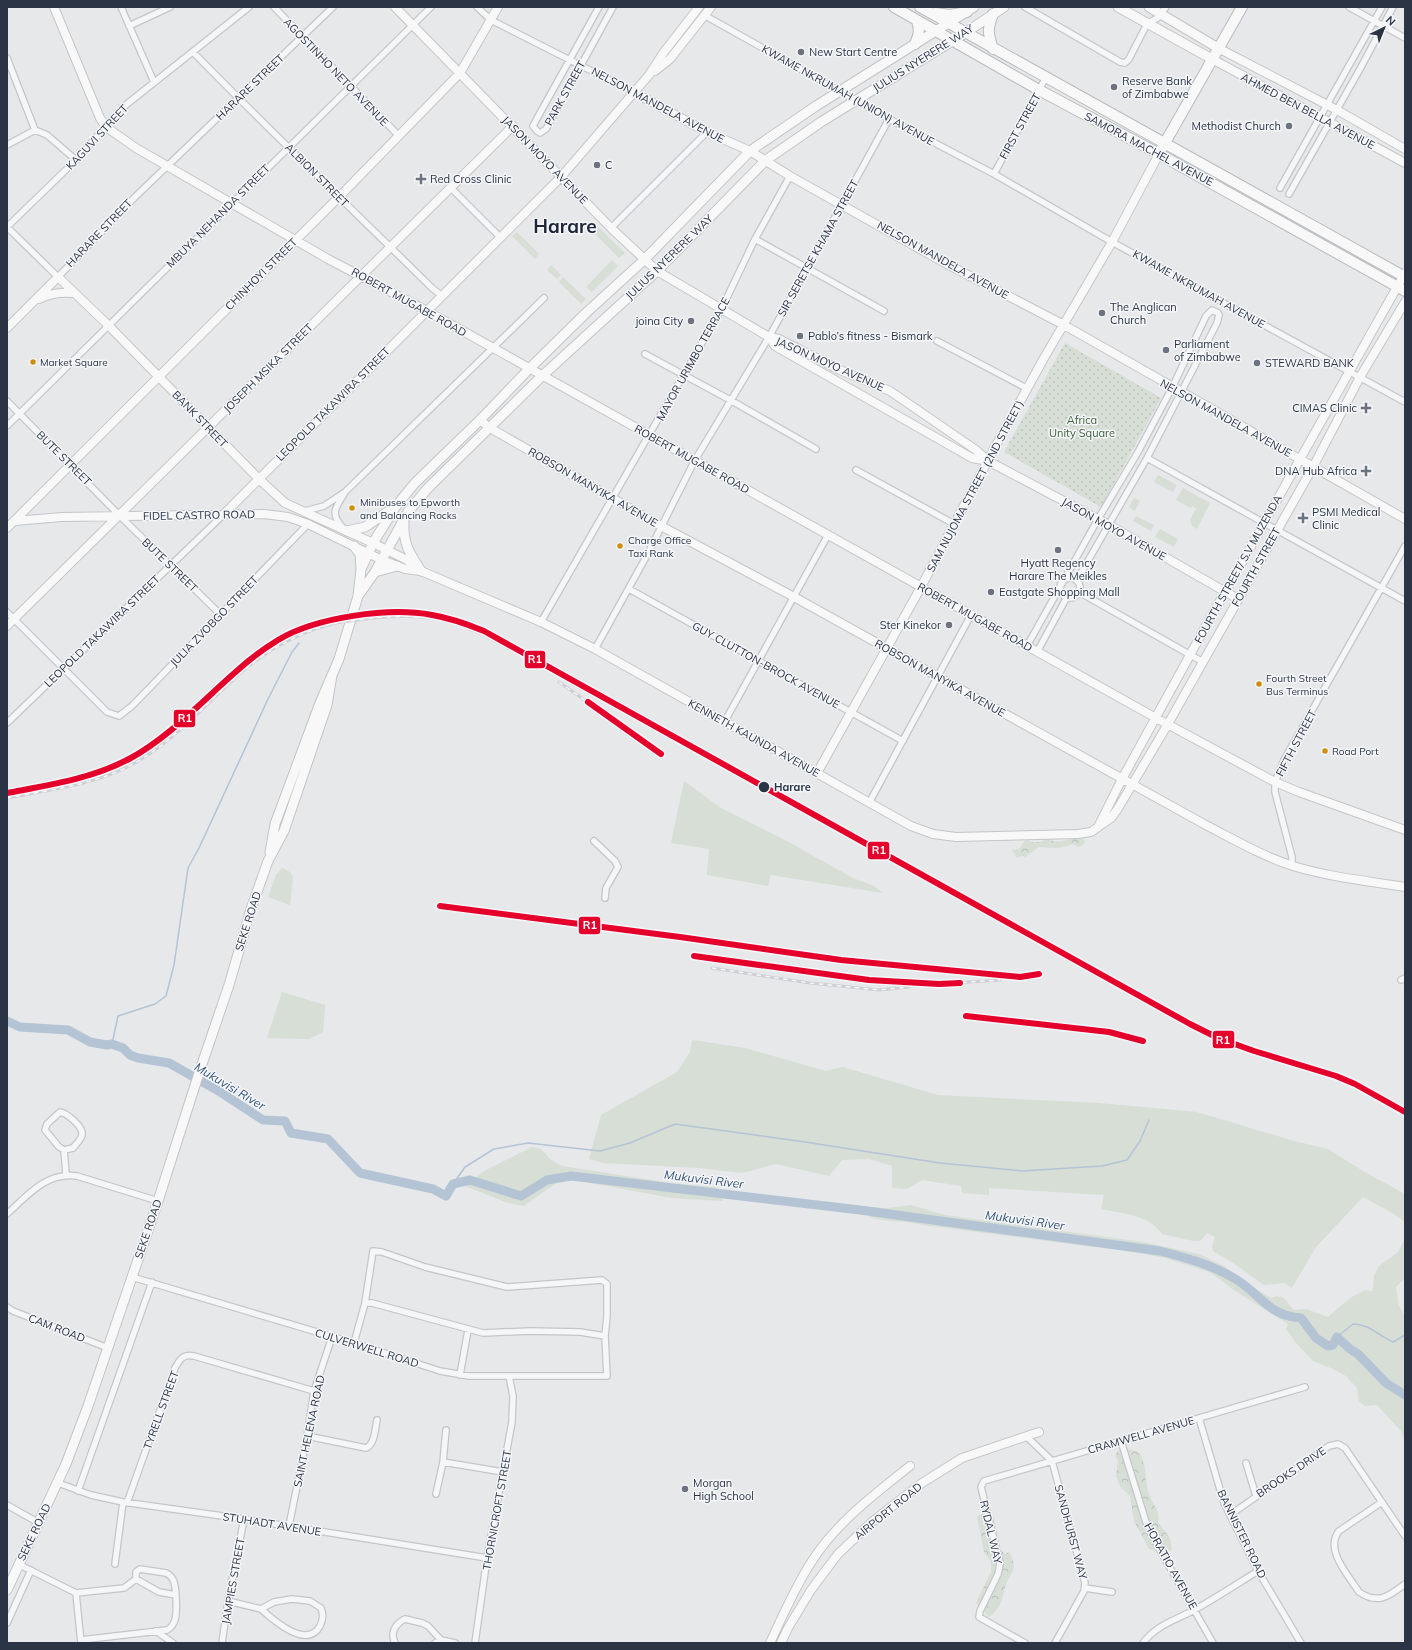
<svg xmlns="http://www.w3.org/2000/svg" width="1412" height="1650" font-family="Mulish,sans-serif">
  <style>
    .grass { fill: #d6ded6 }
    .forest { fill: url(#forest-crowns) }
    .park { fill: url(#park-dots) }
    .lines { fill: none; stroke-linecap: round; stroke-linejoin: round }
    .stream { stroke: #b4c4d5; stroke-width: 1.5 }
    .river { stroke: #b4c4d5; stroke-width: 9 }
    .street-casing { stroke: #c4c6c8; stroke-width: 8 }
    .secondary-casing { stroke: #c4c6c8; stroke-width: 10 }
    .primary-casing { stroke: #c2c5c8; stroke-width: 11 }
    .highway-casing { stroke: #b8bbbf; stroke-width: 12 }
    .street { stroke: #f5f6f7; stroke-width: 5.5 }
    .secondary { stroke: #f8f8f8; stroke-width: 8 }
    .primary { stroke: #f8f8f8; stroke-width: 9 }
    .highway { stroke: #f8f8f8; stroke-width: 10 }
    .rail-casing { stroke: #cecfd2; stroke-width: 3 }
    .rail { stroke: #f4f6f9; stroke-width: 1.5; stroke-dasharray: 4.5; stroke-linecap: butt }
    .rail-1-casing { stroke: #f4f6f9; stroke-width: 9 }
    .rail-1 { stroke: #e4002b; stroke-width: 6 }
    .poi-dot { fill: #6c737f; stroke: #f4f6f9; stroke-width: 1.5 }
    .bus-dot { fill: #ce8f0e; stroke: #f4f6f9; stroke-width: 1.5 }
    .stop-dot { fill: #2b3445; stroke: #f4f6f9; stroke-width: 1.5 }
    .labels { text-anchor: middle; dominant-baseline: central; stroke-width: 3; stroke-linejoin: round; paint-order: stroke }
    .bus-label { font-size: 10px; fill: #2b3445; stroke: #f4f6f9; text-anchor: start }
    .poi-label { font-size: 11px; fill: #2b3445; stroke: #f4f6f9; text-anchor: start }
    .street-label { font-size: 11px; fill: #2b3445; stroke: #f4f6f9 }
    .park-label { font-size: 11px; fill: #3f6138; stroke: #f4f6f9 }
    .stop-label { font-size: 11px; font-weight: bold; fill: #2b3445; stroke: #f4f6f9; text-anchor: start }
    .water-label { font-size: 12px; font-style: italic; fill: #34527a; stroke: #f4f6f9 }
    .town-label { font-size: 19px; font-weight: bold; fill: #1d2536; stroke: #f4f6f9 }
    .line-badge { stroke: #f4f6f9; stroke-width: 1.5 }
    .badge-label { font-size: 11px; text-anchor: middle; font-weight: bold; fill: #fff }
  </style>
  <defs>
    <pattern id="forest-crowns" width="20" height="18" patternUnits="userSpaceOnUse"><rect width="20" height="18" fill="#d6ded6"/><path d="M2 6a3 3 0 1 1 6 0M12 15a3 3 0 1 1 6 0" fill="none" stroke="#b8bfb9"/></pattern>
    <pattern id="park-dots" width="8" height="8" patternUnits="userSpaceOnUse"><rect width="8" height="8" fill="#d6ded6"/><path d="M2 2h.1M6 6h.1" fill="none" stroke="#b8bfb9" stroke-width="1.8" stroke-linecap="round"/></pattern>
  </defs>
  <rect width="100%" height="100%" fill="#e6e8ea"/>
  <path class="grass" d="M594,223L625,253L619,258L590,229Z
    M517,232L539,254L535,259L512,236Z
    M612,260L618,266L592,292L586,287Z
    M551,265L561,275L557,279L547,270Z
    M563,277L586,299L581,304L559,282Z
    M1158,475L1177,485L1173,492L1154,482Z
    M1183,488L1210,503L1197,529L1192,526L1190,520L1196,508L1192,506L1191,508L1176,500Z
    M1134,498L1140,501L1135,511L1129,507Z
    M1136,516L1154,525L1151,531L1133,521Z
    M1160,529L1178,539L1174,547L1155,537Z
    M684,781L721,808L785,840L853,878L874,886L883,893L771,875L768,886L707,875L709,849L671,843Z
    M282,868L290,872L293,877L290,905L268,897L276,875Z
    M282,992L325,1005L323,1032L309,1039L267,1038Z
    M692,1040L745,1048L826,1071L843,1067L938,1095L1099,1103L1197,1112L1294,1141L1328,1149L1363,1171L1405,1194V1222L1394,1214L1363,1197L1316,1247L1292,1288L1285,1283L1264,1285L1236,1265L1213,1251L1212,1247L1215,1237L1207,1233C1205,1235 1203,1239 1200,1241C1197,1243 1168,1235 1162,1234C1150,1215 1121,1213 1101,1209L1104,1195L989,1188V1195L962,1193L961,1186L922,1180L907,1189L892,1188V1166L869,1159L842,1160L829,1176L776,1164L742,1173L699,1168L603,1163L589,1159L601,1115L677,1072L690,1052Z
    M532,1147L541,1149L550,1159L562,1166L671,1183L716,1187L723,1201L672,1198L563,1178L524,1206L508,1203L465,1186L486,1170Z
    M911,1205L945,1215L1143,1242L1199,1254L1224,1266L1251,1286L1271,1298C1284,1293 1286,1301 1294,1310L1306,1309L1328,1317L1350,1298L1365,1290L1372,1291L1373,1288L1374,1276L1379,1266L1398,1252L1405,1238V1278L1396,1287L1399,1306L1405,1316V1443L1401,1431L1377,1405L1365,1406L1359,1401L1357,1388L1346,1376L1333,1369L1313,1361L1297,1344L1286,1329L1288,1324L1235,1291L1221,1280L1209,1272L1165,1258L1133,1252L922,1225C904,1220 887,1223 869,1217L875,1207C887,1210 899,1206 911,1205Z"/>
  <path class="forest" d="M1077,838L1085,840L1084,844L1079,847L1072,844C1063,849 1048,848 1039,847L1025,857L1023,856L1017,858L1012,850L1019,849L1026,839L1031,842H1041L1047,839L1057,842Z
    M1126,1448L1140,1453C1142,1458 1144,1463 1145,1468C1146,1479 1146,1489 1151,1499C1155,1507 1160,1512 1158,1522L1170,1538L1172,1549L1166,1554L1149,1549L1134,1521L1130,1496L1120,1486L1116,1476L1118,1461L1115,1455L1118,1451Z
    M990,1512L993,1515L1001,1550L1005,1554L1009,1552C1012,1557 1015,1564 1013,1570C1011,1575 1008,1579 1006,1584C1002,1597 1002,1609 989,1617L976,1603L991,1572V1562L984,1552L977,1517L981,1514Z"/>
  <path class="park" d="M1065,343L1161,398L1101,507L1004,452Z"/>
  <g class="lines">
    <path class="stream" d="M112,1044L118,1016L155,1004L166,996L174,965L188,868L199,848L268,699L292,652L299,643
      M453,1184L465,1167L494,1149L528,1143L600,1151L630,1143L675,1124L805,1142L940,1163L1022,1171L1102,1166L1127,1160L1140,1141L1149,1120
      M1337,1337L1353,1324C1370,1324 1378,1336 1393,1342L1405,1335"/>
    <path class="river" d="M7,1021L20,1027L68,1030L90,1042L107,1045L112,1044L123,1048L130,1055L138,1058L169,1063L217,1090L263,1120L285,1121L291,1133L328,1139L360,1173L433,1189L446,1196L453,1184L470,1180L521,1196L547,1180L571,1176L860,1210L1160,1251C1187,1258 1213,1265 1237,1280C1261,1295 1269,1316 1301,1318L1316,1338L1328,1346L1333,1345L1337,1337L1350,1349L1358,1354L1386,1383L1405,1395"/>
    <defs>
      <path id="street" d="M121,7L154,82
        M274,7L399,136
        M477,7L491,20L635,93
        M599,7L535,122L533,126L537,131L540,133L546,129L613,7
        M1025,7L1120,62L1125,63L1129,59L1147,24L1159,17L1166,7
        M1349,7L1405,38
        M704,15L889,119L994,174L1112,242L1405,402
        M129,26L170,7
        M193,52C271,132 352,209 432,288L442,296
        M7,58L35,130
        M7,145L35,130L47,135L76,160
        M994,174L1046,77
        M451,188L500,237
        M1280,188L1382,7
        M1289,194L1360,69L1393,7
        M7,227L58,277L135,197L333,7
        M7,227L76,160L122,108L249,7
        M611,228L707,132
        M755,239L884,311
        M937,341L1028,389
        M645,354L732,401L816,449
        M7,401L120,516L221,615
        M7,426L431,7
        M1147,458L1405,601
        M856,470L954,524
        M305,511L324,506L345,492L544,298
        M343,528C330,514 335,508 344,494
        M1060 588a10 10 0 1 1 20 0a10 10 0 1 1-20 0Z
        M629,589L903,741
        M1079,592L1203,662
        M7,612L107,712L119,716L132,706L308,524
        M541,622L721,310L755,239L790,176
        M1027,646L1098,519L1138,452L1172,388L1206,316L1212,310L1218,313L1219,315L1217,323L1147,458L1077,580
        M595,649L646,557L695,460L769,337L889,119
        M1037,652L1067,597
        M725,721L828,535
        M7,723L223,515
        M869,803L971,615
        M594,841L615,861L618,867L606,888L605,898
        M1292,866V857L1275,792V782L1284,760L1405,546
        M1401,980L1405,978
        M64,1150L59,1147L45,1130L47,1124L60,1112C67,1113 83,1127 82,1134C82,1139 76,1144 73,1148L64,1150L66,1174
        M7,1214C28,1195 46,1172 77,1176L158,1201
        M132,1277L354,1343L440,1371L469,1376H607L605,1336L580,1332L530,1331L483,1333L372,1303H365
        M7,1307L13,1311L108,1348
        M354,1343L365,1303L373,1251L382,1252L425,1267L507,1287L602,1280L607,1284V1316L605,1336
        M460,1375L468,1330
        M1199,1418L1224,1503L1258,1571L1301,1643
        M307,1436L366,1448C375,1444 375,1429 377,1420
        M1026,1436L1052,1461L1085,1583L1084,1591L1055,1643
        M1121,1441L1146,1522L1161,1552L1213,1643
        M443,1462L503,1472
        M1246,1463L1256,1496
        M58,1483L91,1495L123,1502L244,1519L487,1558
        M78,1491L152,1282
        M436,1494L443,1462L446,1430
        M1382,1502L1339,1531C1324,1550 1349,1576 1359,1592C1378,1605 1389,1596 1405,1584
        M127,1503L175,1368C180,1359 183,1354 194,1356L314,1391
        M7,1505L39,1523
        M1230,1515L1329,1446L1338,1444L1345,1448L1405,1536
        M289,1526L307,1436L314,1391L332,1337
        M18,1564L76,1593L124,1588L136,1579L159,1592L176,1595C176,1606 179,1624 167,1630L81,1640
        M115,1564L123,1502
        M136,1579V1572L140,1569L166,1573C175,1577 175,1586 176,1595
        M1085,1588L1112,1592
        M76,1593L81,1643
        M228,1601L261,1609L274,1602L292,1599L310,1601L321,1608C324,1615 323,1620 320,1626C307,1650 273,1620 261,1609
        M7,1623L31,1570
        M156,1631L173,1643
        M222,1643L228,1601L244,1519
        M395,1643C390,1633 395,1624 405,1619L422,1623L428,1626L441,1640L455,1643
        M435,1643L441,1640
        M475,1643L487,1558L512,1422L513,1396L509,1376
        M1025,1643L979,1617L980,1611L998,1574L1000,1564L981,1487L984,1481L1305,1387
        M1143,1643C1156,1625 1176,1620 1194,1610C1216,1598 1237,1584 1258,1571"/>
      <path id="secondary" d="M54,7L100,118L106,127L136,148L328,259L427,311L1156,718L1275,782L1299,792L1405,830
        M395,7L611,228L657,271L769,337L779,339L840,370L890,391L976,450L988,461L1109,525L1238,599
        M1218,48L1337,110L1405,149
        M1212,59L1405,163
        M655,71L670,59L711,7
        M635,93L707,132L750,151L790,176L945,263L1064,325L1405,519
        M39,299C50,293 60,292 73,293
        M7,328L58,277L108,325L259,479L285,503L373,543L407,560L421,571L541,622L595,649L911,826L933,834L956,837L1078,834L1091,832L1111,818L1117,810L1168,724L1313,467L1360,377L1405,302
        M769,337L775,346L972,458L988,461
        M480,420L490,428L661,526L794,597L1204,824C1233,839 1262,856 1293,866C1329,877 1368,881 1405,887
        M223,515L561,177L649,75L664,52L699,7
        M14,521L62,517L264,514L288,517L308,524L382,560L405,569L421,571
        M7,528L339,197L460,73L498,7
        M7,626L513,126
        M817,773L921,587L995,447L1044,358L1112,242L1159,154
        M1099,825L1122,779L1207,624L1405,273
        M770,1643C783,1615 795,1587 812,1561C836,1523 875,1494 910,1466
        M781,1643L788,1628L811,1590L838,1554L872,1522L922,1483L962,1458L1039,1432"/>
      <path id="primary" d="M1118,7L1212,59
        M1149,7L1218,48
        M404,523C403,544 410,554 421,571
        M347,531L365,527L392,509
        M361,569L373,543L396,506L415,483L480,420L529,369L587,312L644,260L750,151L816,106L974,7
        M375,572L397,566
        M358,596L375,572L408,512L428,488L542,376L657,271L766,160L821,122L965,33L1004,7
        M270,852L275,824L320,703L339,659L358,596L361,569L360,554L354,546
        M7,1590L66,1464L88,1406L158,1201L199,1073L229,985L251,909L268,861L284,831L327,705L332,675"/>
      <path id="highway" d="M894,7L1039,90L1159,154L1405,291
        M920,7L1405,277
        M935,13L950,15L967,12
        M993,14C987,29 988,34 993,49
        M915,44C919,35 920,30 917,21
        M1162,148L1242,7"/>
    </defs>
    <use href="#street" class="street-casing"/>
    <use href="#secondary" class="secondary-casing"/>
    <use href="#primary" class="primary-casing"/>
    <use href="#highway" class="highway-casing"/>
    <use href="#street" class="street"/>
    <use href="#secondary" class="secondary"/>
    <use href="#primary" class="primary"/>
    <use href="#highway" class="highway"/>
    <defs>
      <path id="rail" d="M559,682L661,754
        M7,798C50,790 96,785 135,763C176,740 207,702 243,671C269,649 302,631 336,623C348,621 360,620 372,618C398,616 424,615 450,622C476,629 500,644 524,656L1019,932L1041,941
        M440,906L680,937L841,960L1020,977L1039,974
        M694,956L869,980L939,984L1000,980
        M712,968L810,983L879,990L909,987
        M966,1016L1109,1032L1143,1041"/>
    </defs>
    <use href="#rail" class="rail-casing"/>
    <use href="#rail" class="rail"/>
    <defs>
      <path id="rail-1" d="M588,702L661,754
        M7,793C49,785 91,779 129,759C170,737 204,699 239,669C251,658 265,648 278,640C316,617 389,607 432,615C450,618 467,624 484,631L1190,1024L1218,1038L1254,1051L1336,1076L1355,1084L1405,1112
        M440,906L680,937L841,960L1020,977L1039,974
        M694,956L869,980L939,984L960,983
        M966,1016L1109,1032L1143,1041"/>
    </defs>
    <use href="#rail-1" class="rail-1-casing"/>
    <use href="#rail-1" class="rail-1"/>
  </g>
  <g class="poi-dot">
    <circle cx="801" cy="52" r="4"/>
    <circle cx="1114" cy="87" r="4"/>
    <circle cx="1289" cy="126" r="4"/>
    <circle cx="597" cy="165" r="4"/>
    <path d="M419 173h4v4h4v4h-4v4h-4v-4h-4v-4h4z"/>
    <circle cx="1102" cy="313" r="4"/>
    <circle cx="691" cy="321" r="4"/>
    <circle cx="800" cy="336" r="4"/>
    <circle cx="1166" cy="350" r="4"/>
    <circle cx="1257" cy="363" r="4"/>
    <path d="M1364 402h4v4h4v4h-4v4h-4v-4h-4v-4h4z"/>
    <path d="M1364 465h4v4h4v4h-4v4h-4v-4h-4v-4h4z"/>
    <path d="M1301 512h4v4h4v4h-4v4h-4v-4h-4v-4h4z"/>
    <circle cx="1058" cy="550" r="4"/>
    <circle cx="991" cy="592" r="4"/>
    <circle cx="949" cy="625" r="4"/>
    <circle cx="685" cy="1489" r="4"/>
  </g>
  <g class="bus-dot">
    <circle cx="33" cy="362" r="3.5"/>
    <circle cx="352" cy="508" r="3.5"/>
    <circle cx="620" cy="546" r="3.5"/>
    <circle cx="1259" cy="684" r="3.5"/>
    <circle cx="1325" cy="751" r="3.5"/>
  </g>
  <circle class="stop-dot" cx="764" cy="787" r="6"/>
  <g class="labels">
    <g class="bus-label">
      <text x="40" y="362">Market Square</text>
      <text x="360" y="502">Minibuses to Epworth<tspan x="360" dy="13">and Balancing Rocks</tspan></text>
      <text x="628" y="540">Charge Office<tspan x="628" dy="13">Taxi Rank</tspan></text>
      <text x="1266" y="678">Fourth Street<tspan x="1266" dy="13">Bus Terminus</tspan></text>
      <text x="1332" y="751">Road Port</text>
    </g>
    <g class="poi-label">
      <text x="809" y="52">New Start Centre</text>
      <text x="1122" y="81">Reserve Bank<tspan x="1122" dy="13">of Zimbabwe</tspan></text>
      <text x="1281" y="126" text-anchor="end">Methodist Church</text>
      <text x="605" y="165">C</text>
      <text x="430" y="179">Red Cross Clinic</text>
      <text x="1110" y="307">The Anglican<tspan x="1110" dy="13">Church</tspan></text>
      <text x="683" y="321" text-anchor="end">joina City</text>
      <text x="808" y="336">Pablo’s fitness - Bismark</text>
      <text x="1174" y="344">Parliament<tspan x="1174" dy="13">of Zimbabwe</tspan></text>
      <text x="1265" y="363">STEWARD BANK</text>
      <text x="1357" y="408" text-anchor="end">CIMAS Clinic</text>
      <text x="1357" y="471" text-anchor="end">DNA Hub Africa</text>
      <text x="1312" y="512">PSMI Medical<tspan x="1312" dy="13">Clinic</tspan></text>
      <text x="1058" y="563" text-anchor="middle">Hyatt Regency<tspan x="1058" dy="13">Harare The Meikles</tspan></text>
      <text x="999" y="592">Eastgate Shopping Mall</text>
      <text x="941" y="625" text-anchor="end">Ster Kinekor</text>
      <text x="693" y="1483">Morgan<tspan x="693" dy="13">High School</tspan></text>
    </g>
    <g class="street-label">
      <text transform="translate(923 58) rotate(-32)">JULIUS NYERERE WAY</text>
      <text transform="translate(336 72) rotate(46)">AGOSTINHO NETO AVENUE</text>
      <text transform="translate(250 87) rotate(-44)">HARARE STREET</text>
      <text transform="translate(565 93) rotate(-61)">PARK STREET</text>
      <text transform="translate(848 95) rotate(29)">KWAME NKRUMAH (UNION) AVENUE</text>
      <text transform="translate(658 105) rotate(28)">NELSON MANDELA AVENUE</text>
      <text transform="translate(1308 111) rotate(28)">AHMED BEN BELLA AVENUE</text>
      <text transform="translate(1020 126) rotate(-61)">FIRST STREET</text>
      <text transform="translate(97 137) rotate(-47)">KAGUVI STREET</text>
      <text transform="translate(1149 149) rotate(28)">SAMORA MACHEL AVENUE</text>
      <text transform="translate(545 160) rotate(46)">JASON MOYO AVENUE</text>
      <text transform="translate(317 175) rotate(45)">ALBION STREET</text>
      <text transform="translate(218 216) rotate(-45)">MBUYA NEHANDA STREET</text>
      <text transform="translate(99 233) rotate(-46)">HARARE STREET</text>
      <text transform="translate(818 248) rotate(-61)">SIR SERETSE KHAMA STREET</text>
      <text transform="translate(669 257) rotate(-44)">JULIUS NYERERE WAY</text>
      <text transform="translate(943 260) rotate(29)">NELSON MANDELA AVENUE</text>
      <text transform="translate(261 274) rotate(-45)">CHINHOYI STREET</text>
      <text transform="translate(1199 289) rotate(29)">KWAME NKRUMAH AVENUE</text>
      <text transform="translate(409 302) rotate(29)">ROBERT MUGABE ROAD</text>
      <text transform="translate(693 359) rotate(-61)">MAYOR URIMBO TERRACE</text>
      <text transform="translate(830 364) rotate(24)">JASON MOYO AVENUE</text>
      <text transform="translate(268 368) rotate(-45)">JOSEPH MSIKA STREET</text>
      <text transform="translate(333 404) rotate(-45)">LEOPOLD TAKAWIRA STREET</text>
      <text transform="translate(1226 418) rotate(29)">NELSON MANDELA AVENUE</text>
      <text transform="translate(200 419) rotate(46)">BANK STREET</text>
      <text transform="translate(64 458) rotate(45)">BUTE STREET</text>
      <text transform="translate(692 459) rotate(29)">ROBERT MUGABE ROAD</text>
      <text transform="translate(975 486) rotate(-62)">SAM NUJOMA STREET (2ND STREET)</text>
      <text transform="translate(593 487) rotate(30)">ROBSON MANYIKA AVENUE</text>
      <text transform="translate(199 515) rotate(-1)">FIDEL CASTRO ROAD</text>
      <text transform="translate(1114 529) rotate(29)">JASON MOYO AVENUE</text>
      <text transform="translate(170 565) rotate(44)">BUTE STREET</text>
      <text transform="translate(1256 567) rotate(-61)">FOURTH STREET</text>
      <text transform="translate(1238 569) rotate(-61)">FOURTH STREET/ S.V MUZENDA</text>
      <text transform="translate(975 617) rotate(29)">ROBERT MUGABE ROAD</text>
      <text transform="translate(214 621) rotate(-46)">JULIA ZVOBGO STREET</text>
      <text transform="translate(102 631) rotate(-44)">LEOPOLD TAKAWIRA STREET</text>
      <text transform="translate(766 665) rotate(29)">GUY CLUTTON-BROCK AVENUE</text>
      <text transform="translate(940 678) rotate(29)">ROBSON MANYIKA AVENUE</text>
      <text transform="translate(754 738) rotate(29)">KENNETH KAUNDA AVENUE</text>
      <text transform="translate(1296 743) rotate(-62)">FIFTH STREET</text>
      <text transform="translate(248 921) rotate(-72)">SEKE ROAD</text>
      <text transform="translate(148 1229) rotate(-71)">SEKE ROAD</text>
      <text transform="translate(57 1328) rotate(21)">CAM ROAD</text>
      <text transform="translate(367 1348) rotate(17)">CULVERWELL ROAD</text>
      <text transform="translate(161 1410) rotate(-70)">TYRELL STREET</text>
      <text transform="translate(309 1431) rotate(-78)">SAINT HELENA ROAD</text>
      <text transform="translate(1141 1435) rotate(-16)">CRAMWELL AVENUE</text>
      <text transform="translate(1291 1472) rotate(-34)">BROOKS DRIVE</text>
      <text transform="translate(497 1510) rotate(-80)">THORNICROFT STREET</text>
      <text transform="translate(888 1511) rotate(-39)">AIRPORT ROAD</text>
      <text transform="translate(272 1524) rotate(9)">STUHADT AVENUE</text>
      <text transform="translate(34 1532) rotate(-64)">SEKE ROAD</text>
      <text transform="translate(991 1532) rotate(77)">RYDAL WAY</text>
      <text transform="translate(1071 1532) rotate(75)">SANDHURST WAY</text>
      <text transform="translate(1242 1534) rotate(64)">BANNISTER ROAD</text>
      <text transform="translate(1171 1566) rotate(61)">HORATIO AVENUE</text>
      <text transform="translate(233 1581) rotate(-80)">JAMPIES STREET</text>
    </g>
    <g class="park-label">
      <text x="1082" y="420">Africa<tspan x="1082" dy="13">Unity Square</tspan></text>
    </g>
    <g class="stop-label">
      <text x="774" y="787">Harare</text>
    </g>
    <g class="water-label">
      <text transform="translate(230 1086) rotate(31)">Mukuvisi River</text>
      <text transform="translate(704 1179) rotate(7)">Mukuvisi River</text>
      <text transform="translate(1025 1220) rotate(8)">Mukuvisi River</text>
    </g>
    <g class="town-label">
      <text x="565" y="226">Harare</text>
    </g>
  </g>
  <g class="line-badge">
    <rect x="524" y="650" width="22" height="19" rx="4" fill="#e4002b"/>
    <rect x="173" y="709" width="23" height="19" rx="4" fill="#e4002b"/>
    <rect x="867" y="841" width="23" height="19" rx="4" fill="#e4002b"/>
    <rect x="578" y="916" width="23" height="19" rx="4" fill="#e4002b"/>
    <rect x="1212" y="1030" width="23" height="19" rx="4" fill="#e4002b"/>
  </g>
  <g class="badge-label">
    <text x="535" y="663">R1</text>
    <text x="185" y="722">R1</text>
    <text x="879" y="854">R1</text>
    <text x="590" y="929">R1</text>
    <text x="1223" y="1044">R1</text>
  </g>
  <rect width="1412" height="1650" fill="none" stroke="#2b3445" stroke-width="16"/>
  <g transform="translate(1384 28) rotate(43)" stroke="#f4f6f9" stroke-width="3" paint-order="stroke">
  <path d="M0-3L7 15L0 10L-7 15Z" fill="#2b3445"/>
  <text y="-6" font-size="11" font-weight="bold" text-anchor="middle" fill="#2b3445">N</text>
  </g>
</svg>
